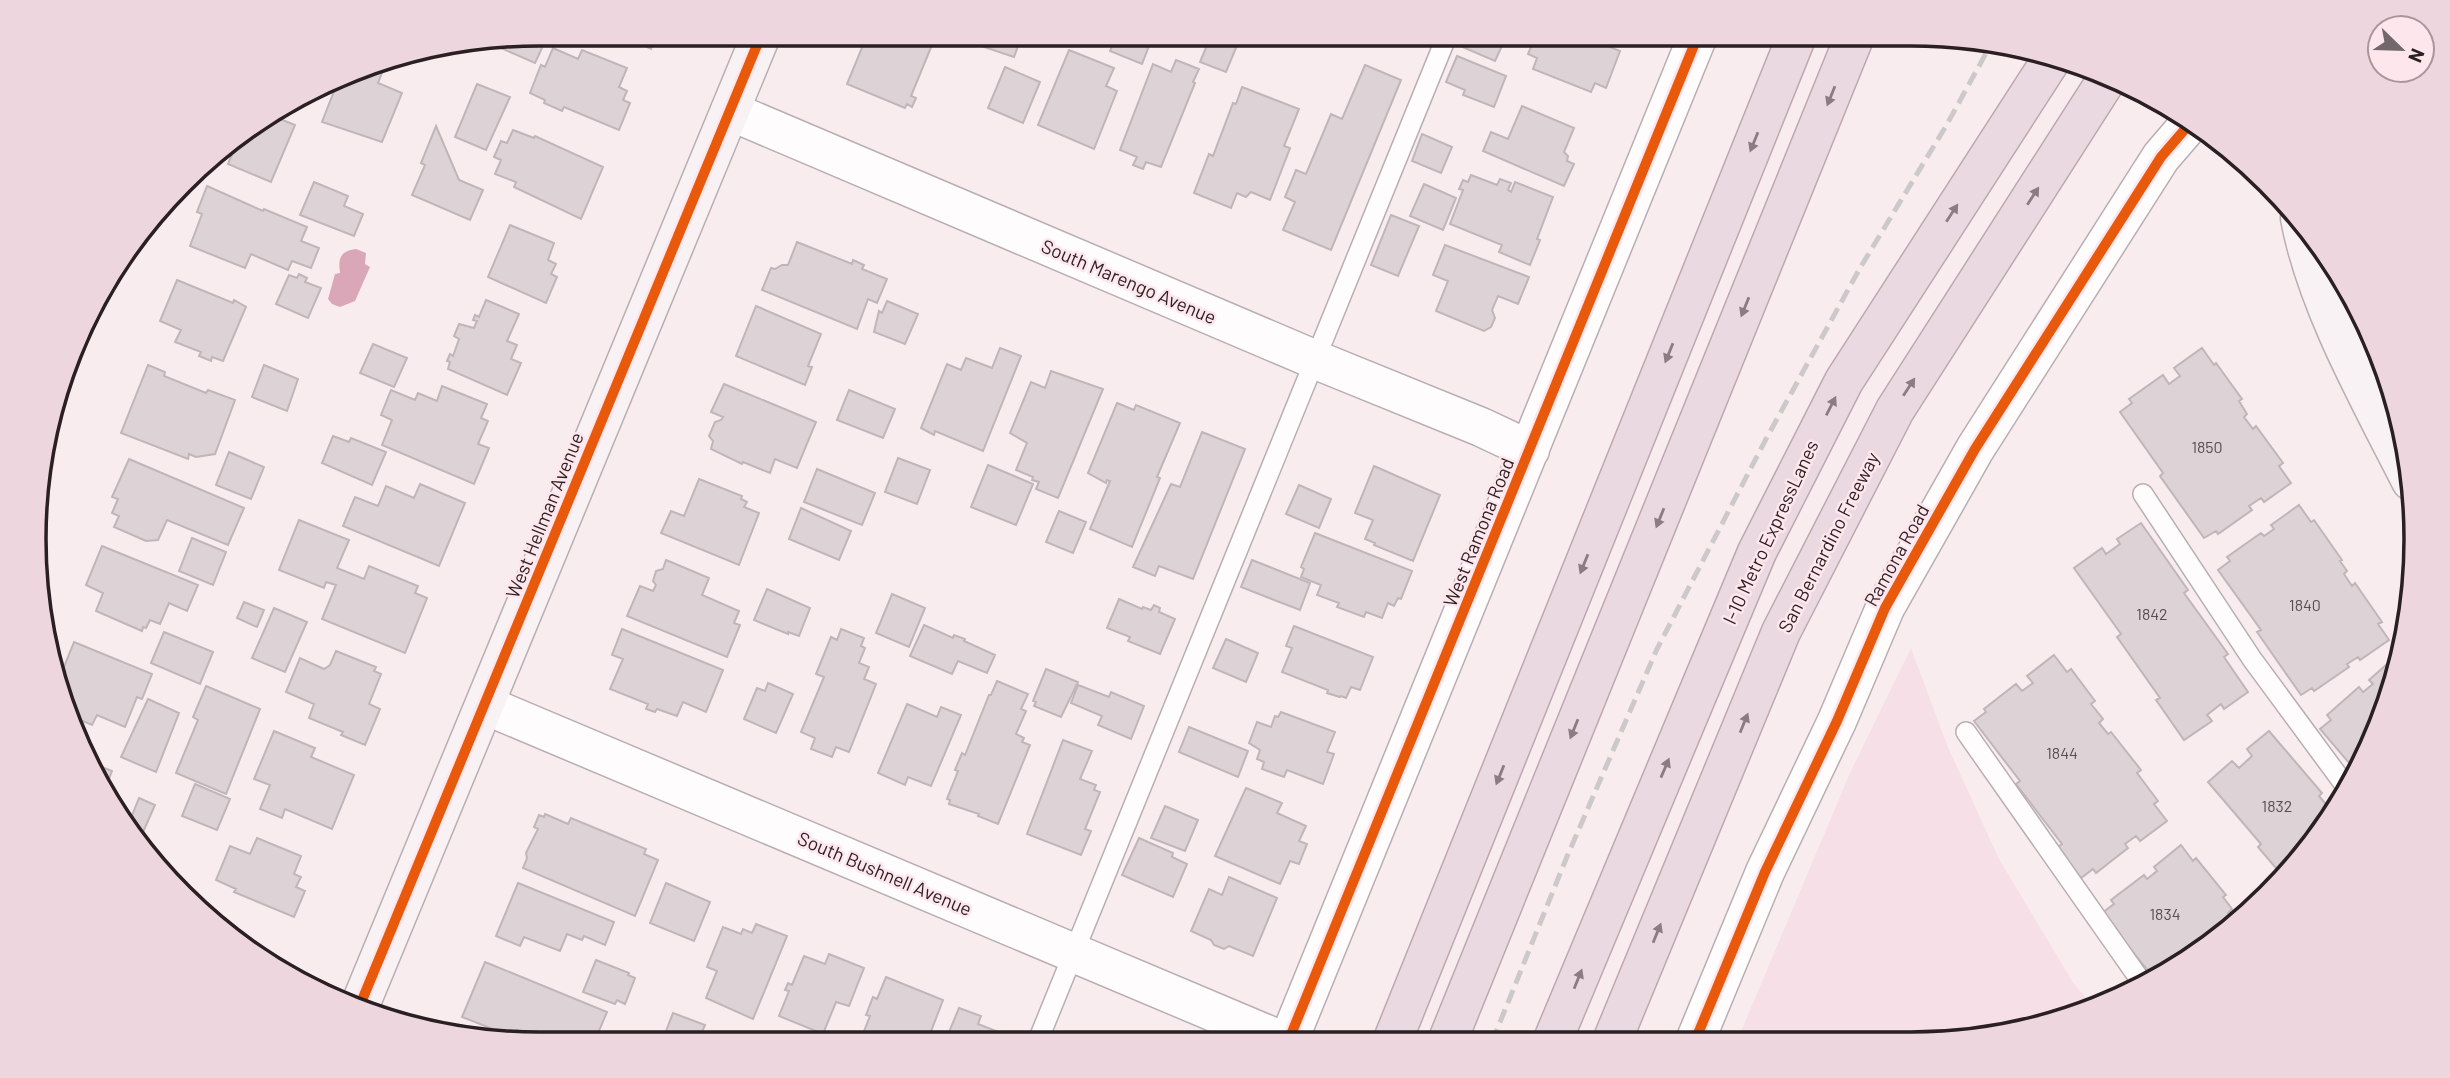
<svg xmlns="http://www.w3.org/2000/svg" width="2450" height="1078" font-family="Barlow,sans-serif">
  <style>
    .built { fill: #f6dfe6 }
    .water { fill: #d9a7b8 }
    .building { fill: #ddd2d6; stroke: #c0b6b9; stroke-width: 2 }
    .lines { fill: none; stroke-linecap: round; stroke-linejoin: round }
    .lane-casing { stroke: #b9aeb1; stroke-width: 22 }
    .street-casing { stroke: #b9aeb1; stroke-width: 41 }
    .secondary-casing { stroke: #b9aeb1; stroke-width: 41 }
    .highway-casing { stroke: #bda8b0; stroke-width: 41 }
    .lane { stroke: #fefcfd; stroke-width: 19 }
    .street { stroke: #fefcfd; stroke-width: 38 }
    .secondary { stroke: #f8f2f4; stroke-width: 38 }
    .highway { stroke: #ead9e0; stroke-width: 38 }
    .rail { stroke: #cdc9ca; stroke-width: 5; stroke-dasharray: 14 7; stroke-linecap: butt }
    .cycleway-casing { stroke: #fee6ed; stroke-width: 15 }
    .cycleway { stroke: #e8590c; stroke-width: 10 }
    .oneway { fill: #8a7c81 }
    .labels { text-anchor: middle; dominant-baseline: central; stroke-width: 5; stroke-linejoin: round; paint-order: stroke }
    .number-label { font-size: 16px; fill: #584d50 }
    .street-label { font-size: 19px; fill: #2a1f22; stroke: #fee6ed }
    .rim { fill: none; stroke: #2a1f22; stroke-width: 3.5 }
  </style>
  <rect width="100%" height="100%" fill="#f8ecef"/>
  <path class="built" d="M1911,648L1947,745L1999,859L2072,981L2095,1009L1977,1040L1737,1041L1850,773Z"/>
  <path class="water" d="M356,249L366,253L365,264L370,267L355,301L340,307L332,304L328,299L335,274L340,273C338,258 340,251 356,249Z"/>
  <path class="building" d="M539,33H549L535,63L501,48L505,39Z
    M617,33H658L651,49Z
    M868,33H924L923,36L934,40L911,96L916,98L912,107L907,104L905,108L847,84Z
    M980,33H1023L1014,57L975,44Z
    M1118,33H1154L1142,64L1110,51Z
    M1212,33L1238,43L1226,72L1200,62Z
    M1465,33H1508L1495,61L1460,46Z
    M1542,33H1575L1620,51L1606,88L1595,83L1591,92L1533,69L1537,58L1528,54L1536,35L1541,37Z
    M553,48L578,59L582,50L627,68L619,87L627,91L623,100L630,103L619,130L564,107L562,111L544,103L545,100L530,93L541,65L545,67Z
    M1069,50L1114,68L1106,86L1117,91L1094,149L1038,125Z
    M1457,56L1506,76L1494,107L1463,95L1465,90L1446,82Z
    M388,58L378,83L402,93L382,142L322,122L340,76L376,60Z
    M1176,60L1199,69L1193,82L1195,83L1161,167L1146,162L1143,169L1133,165L1137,157L1120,150L1153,64L1171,72Z
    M1365,65L1401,80L1331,250L1283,230L1295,202L1285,197L1296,170L1306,174L1331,114L1342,119Z
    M1005,67L1040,82L1023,123L988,108Z
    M477,84L510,97L486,150L455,137Z
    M1242,87L1299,109L1284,146L1290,148L1270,200L1251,192L1246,197L1237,193L1231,208L1194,193L1209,154L1213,156L1233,103L1236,104Z
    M1522,106L1574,128L1564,152L1568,156L1567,161L1574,164L1564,186L1483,151L1491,132L1508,139Z
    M268,114L295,125L271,182L228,164L236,145L229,142Z
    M436,126L459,180L483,190L470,220L412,195L425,165L421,163Z
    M513,130L534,138L535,136L603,167L581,219L514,187L516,182L495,174L501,160L494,157L501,141L507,143Z
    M1422,134L1452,147L1441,173L1412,161Z
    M1471,175L1497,185L1500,179L1511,183L1508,190L1511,192L1515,182L1553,197L1537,239L1540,240L1530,265L1499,252L1502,245L1450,224L1463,190L1459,189L1463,180L1468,182Z
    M314,182L348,196L344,206L363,214L354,236L300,215Z
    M1424,184L1456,198L1443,230L1410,216Z
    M207,186L263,211L264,209L307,227L301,241L319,248L311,268L292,261L288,270L251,254L245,268L190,246L202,214L197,212Z
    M1391,215L1419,226L1398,276L1371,265Z
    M510,225L554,243L548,260L556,264L551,274L557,277L546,303L488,277Z
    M797,242L852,264L853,260L864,265L862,269L887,279L877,303L868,299L857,329L762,290L771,268L775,269L782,265H788Z
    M1445,245L1529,277L1518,304L1498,296L1492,310L1495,318L1491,327L1484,331L1436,311L1448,281L1433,275Z
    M299,274L307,278L305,282L321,288L308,318L276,304L289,275L297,278Z
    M177,280L233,303L234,300L246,307L223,361L212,357L211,361L199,356L201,352L175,342L181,330L160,321Z
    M486,300L519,314L507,341L517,345L511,359L521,363L507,395L448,369L450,362L447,361L450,354L453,356L459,339L454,336L459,324L474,328L477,321L473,320L475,315L479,317Z
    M887,301L918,314L905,344L874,332L879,311L882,313Z
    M756,306L821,334L808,366L812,367L805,385L736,356Z
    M373,344L407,358L394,387L360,373Z
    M1000,348L1021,356L983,451L935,431L934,435L921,428L947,364L961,370L966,358L992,368Z
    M2202,348L2214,365L2216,363L2242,399L2239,401L2247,414L2244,417L2253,429L2256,426L2283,463L2279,466L2291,483L2264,502L2261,498L2249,506L2252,510L2218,534L2216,531L2204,538L2160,476L2163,473L2120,412L2132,403L2129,399L2163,375L2169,384L2180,376L2174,368Z
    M148,365L165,372L164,376L206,393L208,390L235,400L215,454L196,457L189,454L188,459L121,433Z
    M264,365L298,379L287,411L252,397Z
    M1051,371L1103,389L1058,498L1036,489L1039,482L1032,480L1033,477L1016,470L1027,443L1010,433L1031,382L1045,388Z
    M724,384L816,422L797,468L775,459L770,473L743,462L742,464L711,449L713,441L709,436L715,422L721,420L723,417L711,412Z
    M442,386L487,404L481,418L488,421L478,444L489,448L474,484L382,445L392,420L381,415L391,390L415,400L418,393L437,401Z
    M849,390L895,409L883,438L837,420Z
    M1117,403L1134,410L1136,405L1180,423L1157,477L1160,478L1132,547L1090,529L1110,481L1107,480L1106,483L1088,473Z
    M1202,432L1245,449L1193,579L1159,566L1155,576L1133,567L1171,484L1180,487Z
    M333,436L349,442L351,438L386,452L372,485L322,463Z
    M229,452L264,467L251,499L216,485Z
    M898,458L930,470L917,504L885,492Z
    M129,459L244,508L228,545L167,520L158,540L146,541L114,527L119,516L112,513L118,499L112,497Z
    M988,465L1033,484L1016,525L971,507Z
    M1374,466L1440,495L1413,561L1374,545L1375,543L1365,539L1373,520L1355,513Z
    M817,469L875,493L862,525L804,502Z
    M699,479L742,496L741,499L747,502L744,507L759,513L739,565L661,533L671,511L684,516Z
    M420,484L465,503L439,566L343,526L355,497L378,506L386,486L414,498Z
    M1299,485L1331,499L1319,528L1286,514Z
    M2299,505L2311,522L2314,520L2342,560L2340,561L2347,571L2344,574L2352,586L2355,583L2382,622L2378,624L2389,640L2360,660L2358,657L2347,664L2349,667L2314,691L2312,688L2301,695L2257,632L2261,630L2218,570L2230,561L2227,557L2261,533L2264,536L2274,529L2271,525Z
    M801,508L851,531L839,560L789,539Z
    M1059,511L1086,522L1073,553L1046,542Z
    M299,520L349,540L337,568L364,579L369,566L418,586L415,593L427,598L405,653L322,619L336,585L326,582L324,588L279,570Z
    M2141,523L2188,590L2184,593L2228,654L2224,657L2248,692L2224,709L2221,704L2207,715L2212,721L2184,740L2156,700L2160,698L2117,637L2121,634L2074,568L2102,548L2106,554L2120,544L2117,539Z
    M1315,533L1412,571L1401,599L1398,598L1394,606L1388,603L1382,618L1366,612L1364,617L1337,607L1339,603L1317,595L1321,585L1301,577L1304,569L1301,567Z
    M192,538L226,552L213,585L179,571Z
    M102,546L198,585L187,611L169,603L160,624L150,620L146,628L143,627L142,631L96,611L103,593L86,585Z
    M666,560L709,578L702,595L739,611L734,623L740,625L727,657L627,616L640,586L653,591L656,585L653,581L656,571L663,569Z
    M1252,560L1310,583L1300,610L1241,587Z
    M767,589L810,608L799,636L788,632V634L754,620Z
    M892,594L925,608L909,647L876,633Z
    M1119,599L1142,609L1143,607L1151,610L1154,605L1160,608L1159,612L1175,619L1160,654L1128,641L1130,637L1107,628Z
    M244,602L264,610L257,627L237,618Z
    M274,608L307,622L285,672L252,658Z
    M924,625L953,638L954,635L965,639L964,641L995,655L987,673L958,661L952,674L910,656Z
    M1294,626L1373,657L1360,690L1351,687L1346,698L1341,696L1340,697L1327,693L1328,690L1282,672L1292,648L1286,646Z
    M622,629L723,670L706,712L683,702L677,716L657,709L655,712L646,709L648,704L610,689L623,659L612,655Z
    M841,629L864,638L861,646L865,648L859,663L869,667L864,679L876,684L849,752L836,747L832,757L811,749L815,738L801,732L824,677L816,674L831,637L837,640Z
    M164,632L213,652L200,684L151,663Z
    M1226,639L1258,653L1246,682L1213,668Z
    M74,642L152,674L142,699L137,697L125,727L97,715L92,725L73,717L61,685L62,681L59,679Z
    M336,651L376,667L374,671L381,674L369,704L380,709L365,745L341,735L343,732L309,718L314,704L286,692L300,658L324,669L330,665Z
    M2054,655L2067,672L2071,669L2095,701L2091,704L2103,719L2099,723L2108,734L2111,732L2141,770L2137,773L2158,801L2154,804L2167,821L2140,841L2136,836L2125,844L2128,848L2096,873L2093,869L2081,878L2057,848L2062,844L2016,784L2020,781L1974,721L1986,712L1984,709L2016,684L2022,691L2033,683L2027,676Z
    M2395,657L2399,662L2390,702L2356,771L2320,729L2331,720L2327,715L2359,687L2363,692L2373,684L2369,680Z
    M1046,669L1078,682L1061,717L1034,706L1036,702L1033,701Z
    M997,681L1028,694L1021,709L1026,711L1016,734L1024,738L1022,742L1030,745L998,824L978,816L979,814L949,804L950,800L947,799L958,771L955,770L962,753L965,755L989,695H991Z
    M768,683L793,694L776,733L744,719L757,688L765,691Z
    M1078,685L1109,697L1111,692L1144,706L1131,739L1098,725L1102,716L1071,703Z
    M206,686L260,709L226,794L176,773L198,720L193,717Z
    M148,699L179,713L156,772L121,757Z
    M907,704L937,717L941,707L961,715L931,786L908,777L905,785L878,773Z
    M1281,712L1335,732L1327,752L1334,754L1323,784L1287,770L1284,777L1262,769L1264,762L1257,759L1260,750L1249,743L1257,722L1271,727L1275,716L1278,717Z
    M1189,727L1248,751L1238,777L1179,752Z
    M274,731L315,748L311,757L354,775L332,829L285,809L282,818L260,809L270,785L254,779Z
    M2269,731L2322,793L2319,796L2334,814L2331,820L2281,874L2258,847L2261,844L2208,782L2232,761L2239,768L2252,756L2247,749Z
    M1063,740L1092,751L1080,779L1096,785L1094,790L1100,792L1085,829L1091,831L1081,855L1027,834Z
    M90,762L112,771L103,794L101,792Z
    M195,784L230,799L217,830L182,816Z
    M1246,788L1282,803L1277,813L1306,826L1299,841L1307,844L1299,864L1290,861L1280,884L1215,856Z
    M139,798L155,805L140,839L111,804L125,809L122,815L131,818Z
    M1165,806L1198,820L1185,851L1151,838Z
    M545,814L568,824L571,818L646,849L644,854L658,860L635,916L523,868L527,858L526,853L538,829L534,827L539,815L544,817Z
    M257,838L301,856L294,874L301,877L296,887L305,891L294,917L234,892L236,889L216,880L230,846L250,854Z
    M1139,838L1173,853L1172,857L1187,864L1173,897L1122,875Z
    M2181,845L2193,861L2196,858L2226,895L2223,897L2232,909L2228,913L2235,922L2238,919L2219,940L2149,981L2145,975L2149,972L2102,913L2114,904L2111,900L2144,875L2147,879L2157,871L2154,867Z
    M1229,877L1277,898L1253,956L1229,946L1224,949L1214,945L1211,940L1191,931L1209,889L1222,895Z
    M518,883L614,922L605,945L584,936L582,940L567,934L560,951L524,937L520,946L496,936Z
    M666,883L710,902L694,941L650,923Z
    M756,924L787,936L753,1019L706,998L717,971L707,967L723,927L741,934L743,929L752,933Z
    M225,934L255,946L252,953Z
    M829,954L864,968L849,1006L836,1002L823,1034L779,1016L789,991L785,990L788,983L792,985L804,956L825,964Z
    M596,960L629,973L628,975L635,978L625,1004L617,1000L615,1004L583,992Z
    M485,962L607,1012L593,1045H555L517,1030L515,1034L509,1031L508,1035L462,1017Z
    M886,977L943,1000L930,1034L935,1036L932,1044H859L870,1016L866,1015L873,997L877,999Z
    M959,1008L981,1016L978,1024L1014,1038L1012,1043L944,1044Z
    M673,1013L705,1025L697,1044H661Z"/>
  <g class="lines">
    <defs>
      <path id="lane" d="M2143,494L2252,659L2347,788
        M1966,732L2143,984
        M1037,1043L1448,33"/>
      <path id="street" d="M730,111L1316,360L1481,427L1530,450
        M485,705L1285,1042
        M1695,1041L1765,872L1837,721L1885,608L1975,449L2161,157L2192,121
        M1288,1042L1699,33"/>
      <path id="secondary" d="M2300,218C2316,305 2371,402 2411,481
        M358,1010L762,33"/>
      <path id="highway" d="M1612,1041L1781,632L1895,410L2109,76
        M1392,1042L1798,33
        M1447,1042L1856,33
        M1552,1042L1757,552L1844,381L2053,57"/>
    </defs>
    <use href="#lane" class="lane-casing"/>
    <use href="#street" class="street-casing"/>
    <use href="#secondary" class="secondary-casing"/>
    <use href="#highway" class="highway-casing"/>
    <use href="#lane" class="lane"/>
    <use href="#street" class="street"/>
    <use href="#secondary" class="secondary"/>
    <use href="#highway" class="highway"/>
    <path class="rail" d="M1492,1042L1566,859L1657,649L1766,439L1860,268L1946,126L1990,46"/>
    <defs>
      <path id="cycleway" d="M358,1010L762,33
        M1695,1041L1765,872L1837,721L1885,608L1975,449L2161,157L2192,121
        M1288,1042L1699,33"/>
    </defs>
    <use href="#cycleway" class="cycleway-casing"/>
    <use href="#cycleway" class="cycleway"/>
  </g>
  <defs><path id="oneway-solid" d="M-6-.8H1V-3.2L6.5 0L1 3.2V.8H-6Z" transform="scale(1.75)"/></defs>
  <g class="oneway">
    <use href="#oneway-solid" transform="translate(1831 96) rotate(112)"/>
    <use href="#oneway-solid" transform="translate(1754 142) rotate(112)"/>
    <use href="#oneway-solid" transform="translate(2033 196) rotate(-57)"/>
    <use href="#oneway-solid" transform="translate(1952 213) rotate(-57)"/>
    <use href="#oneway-solid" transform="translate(1745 307) rotate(112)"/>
    <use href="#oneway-solid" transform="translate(1669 353) rotate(112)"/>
    <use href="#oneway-solid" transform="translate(1909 387) rotate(-57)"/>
    <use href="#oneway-solid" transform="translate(1831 406) rotate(-63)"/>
    <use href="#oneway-solid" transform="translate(1660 518) rotate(112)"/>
    <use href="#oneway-solid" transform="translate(1584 564) rotate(112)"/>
    <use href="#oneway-solid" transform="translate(1744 723) rotate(-68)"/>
    <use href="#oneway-solid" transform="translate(1574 729) rotate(112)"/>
    <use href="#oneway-solid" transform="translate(1665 768) rotate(-67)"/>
    <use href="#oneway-solid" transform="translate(1500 775) rotate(112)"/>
    <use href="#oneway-solid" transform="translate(1657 933) rotate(-68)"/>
    <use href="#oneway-solid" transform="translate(1578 979) rotate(-68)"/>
  </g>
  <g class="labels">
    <g class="number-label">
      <text x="2207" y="446">1850</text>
      <text x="2305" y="604">1840</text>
      <text x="2152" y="613">1842</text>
      <text x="2062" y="752">1844</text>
      <text x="2277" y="805">1832</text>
      <text x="2165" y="913">1834</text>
    </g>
    <g class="street-label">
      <text transform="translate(1129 281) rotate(23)">South Marengo Avenue</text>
      <text transform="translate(544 515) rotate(-68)">West Hellman Avenue</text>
      <text transform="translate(1478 532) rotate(-68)">West Ramona Road</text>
      <text transform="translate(1770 532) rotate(-65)">I-10 Metro ExpressLanes</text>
      <text transform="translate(1828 542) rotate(-63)">San Bernardino Freeway</text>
      <text transform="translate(1896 555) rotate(-61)">Ramona Road</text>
      <text transform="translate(885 873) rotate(23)">South Bushnell Avenue</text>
    </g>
  </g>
  <path d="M0 0H2450V1078H0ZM539 46H1911A493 493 0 0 1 2404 539V539A493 493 0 0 1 1911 1032H539A493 493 0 0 1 46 539V539A493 493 0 0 1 539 46Z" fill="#edd6dd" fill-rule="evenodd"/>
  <path class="rim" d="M539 46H1911A493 493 0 0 1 2404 539V539A493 493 0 0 1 1911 1032H539A493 493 0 0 1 46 539V539A493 493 0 0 1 539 46Z"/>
  <g transform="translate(2401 49) rotate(113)"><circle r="33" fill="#fee6ed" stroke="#a9969c" stroke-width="2"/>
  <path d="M0-5L12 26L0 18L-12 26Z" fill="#72676a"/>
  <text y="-10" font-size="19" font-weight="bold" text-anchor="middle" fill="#2a1f22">N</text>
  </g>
</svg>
